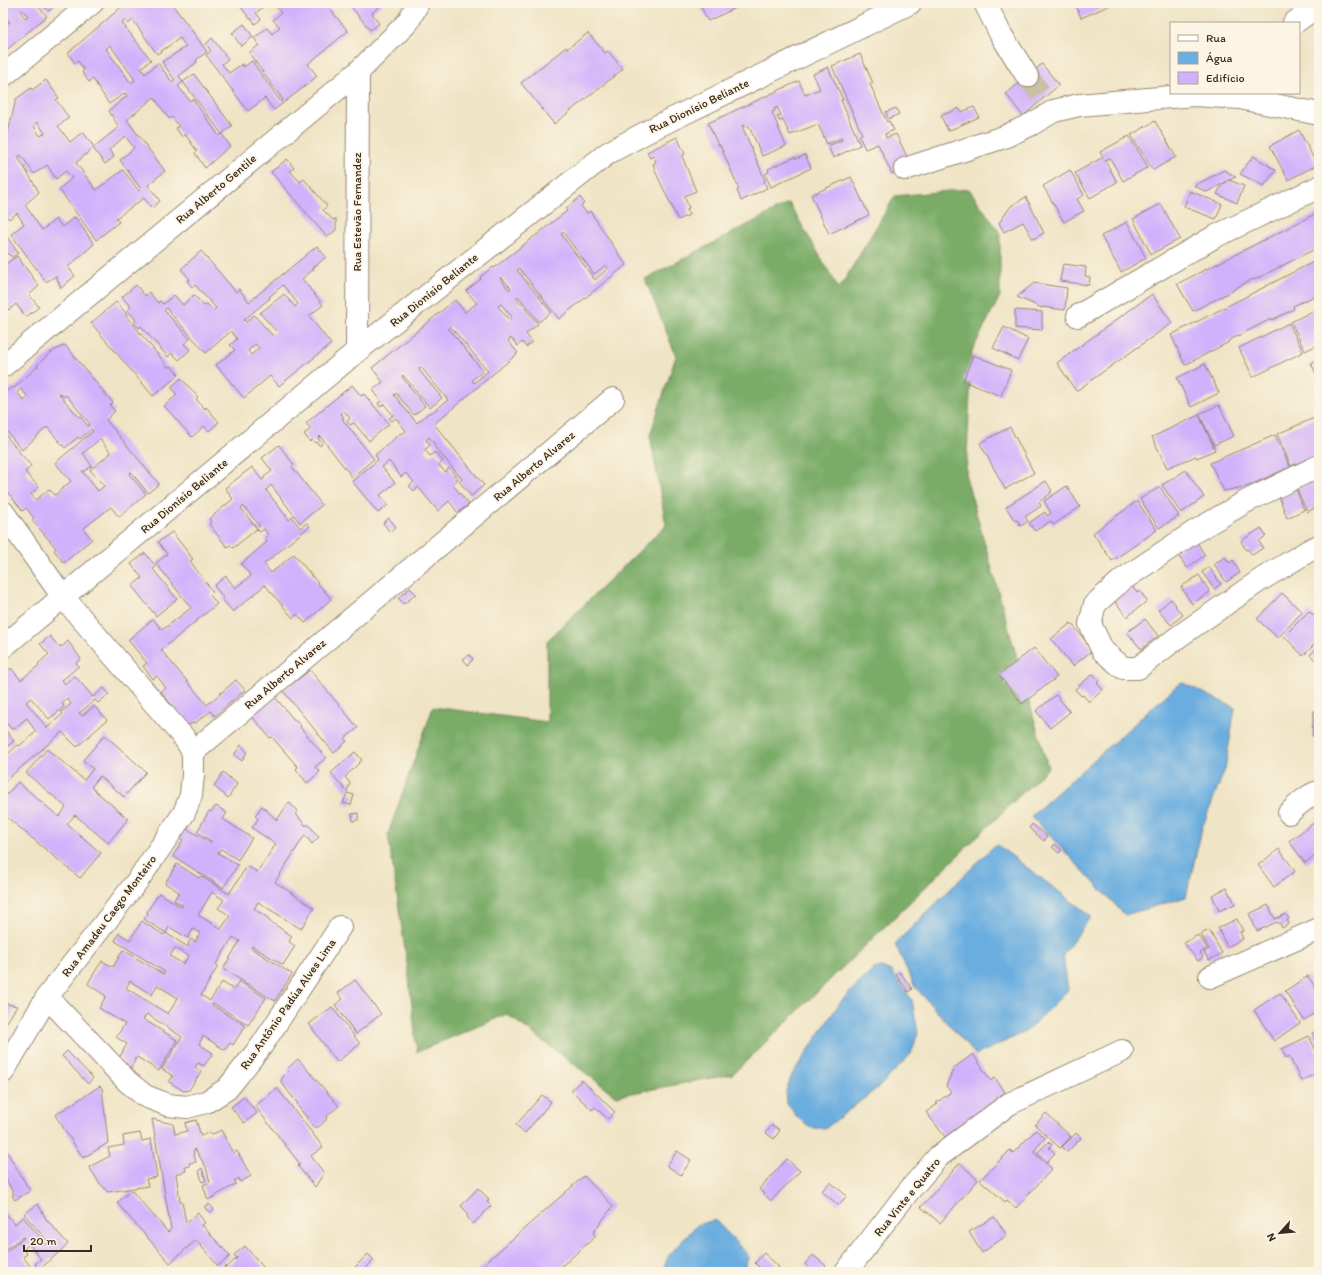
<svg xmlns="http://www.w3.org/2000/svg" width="1322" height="1275" font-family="Itim,sans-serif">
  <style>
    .forest { fill: #7aac67; stroke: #5a6b42 }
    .water { fill: #6baddf; stroke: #536c7e }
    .building { fill: #d2b1fc; fill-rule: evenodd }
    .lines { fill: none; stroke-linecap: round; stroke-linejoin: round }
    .street-tunnel { stroke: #cbbfa4; stroke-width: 22; stroke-dasharray: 22 11; stroke-linecap: butt }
    .street-casing { stroke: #958772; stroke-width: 24 }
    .street { stroke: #fff; stroke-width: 22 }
    .labels { text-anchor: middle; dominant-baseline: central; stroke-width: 3.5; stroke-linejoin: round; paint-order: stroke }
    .street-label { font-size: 12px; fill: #3b2a1e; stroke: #fcf5e5 }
  </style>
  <rect width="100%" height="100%" fill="#fcf5e5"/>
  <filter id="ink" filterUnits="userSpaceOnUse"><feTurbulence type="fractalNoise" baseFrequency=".025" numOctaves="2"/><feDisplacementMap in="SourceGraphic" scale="8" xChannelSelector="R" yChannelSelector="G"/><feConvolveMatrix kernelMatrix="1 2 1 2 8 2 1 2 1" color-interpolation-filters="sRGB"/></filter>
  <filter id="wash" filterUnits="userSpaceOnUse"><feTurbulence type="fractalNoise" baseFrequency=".012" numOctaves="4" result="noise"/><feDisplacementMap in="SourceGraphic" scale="16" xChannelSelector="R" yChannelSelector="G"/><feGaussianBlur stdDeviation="0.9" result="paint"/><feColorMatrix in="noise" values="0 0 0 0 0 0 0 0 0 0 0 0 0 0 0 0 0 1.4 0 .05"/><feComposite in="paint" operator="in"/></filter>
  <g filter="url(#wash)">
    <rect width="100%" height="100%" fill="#efe4c5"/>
    <path class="forest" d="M969,189L1000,233V296L972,351L966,477L1048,768L733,1074L616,1096L507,1014L417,1052L408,970L388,834L433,707L547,722V641L666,525L650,435L676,356L645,279L789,203L839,289L895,196Z"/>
    <path class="water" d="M1181,682L1235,708L1225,769L1202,828L1186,897L1125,915L1031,816Z
      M996,844L1091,916L1063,955L1068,990L1027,1031L976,1055L915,987L895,944Z
      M882,967L891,971L912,1000L918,1033L911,1054L880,1086L826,1128H812L798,1118L787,1104L786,1091L792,1075L841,1001L874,969Z
      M715,1220L749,1256L743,1272H662L669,1255L697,1225Z"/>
    <g id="blocks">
      <path class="building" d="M3,3H35L47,16L3,53V26L10,22L3,14ZM22,10L28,16L25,18L20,12Z
        M41,3H57L49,11Z
        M126,3H171L193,32L207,52L196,60L197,62L179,76L183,82L178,86L190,101L193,99L219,136L222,134L183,82L194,74L232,126L222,134L230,146L205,168L195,153L197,151L185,134L182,137L176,128L179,126L172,117L169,119L154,97L127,120L165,171L148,185L160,201L152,208L144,198L116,218L119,222L96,240L59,189L72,178L66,171L56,179L47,165L34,174L21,155L18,157L39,192L25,205L42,230L56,219L62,227L75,217L94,244L68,267L75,276L61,288L56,276L46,282L11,234L24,224L17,213L9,219L3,212V161L7,137L16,99L31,88L32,90L46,80L59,98L56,100L69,118L58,126L70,142L83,132L94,147L119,127L109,111L127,96L125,93L109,104L93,79L89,82L82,72L84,70L78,61L75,63L68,53ZM125,20L128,24L133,20L157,54L180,38L186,47L162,62L175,80L172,82L158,63L145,74L141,68L151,60L122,23ZM110,45L135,80L131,83L106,49ZM37,122L45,133L40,136L34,126ZM125,136L134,148L120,160L141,189L139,191L138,190L123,170L96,190L76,163L93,148L105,164L114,157L109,150Z
        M238,3H268L256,13L261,19L255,24L251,18L250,19Z
        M273,3H325L348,31L308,64L317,76L308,84L274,110L265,98L248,111L206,55L211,51L206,44L212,38L228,59L222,64L229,73L242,64L244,67L252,61L281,102L283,100L249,53L259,45L254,38L267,28L272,34L280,27L273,20L281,13Z
        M348,3H384L372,13L379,24L370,30Z
        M699,3H746L708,21Z
        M1075,3H1115L1081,18Z
        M244,24L253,37L241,46L232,33Z
        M588,33L605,53L608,51L623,69L554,124L521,83L566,47L567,49Z
        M860,54L873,83L870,84L887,122L889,121L894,130L885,134L886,138L896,134L911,165L892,174L878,144L865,149L859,136L862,134L832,66Z
        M1042,64L1059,85L1023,116L1006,94Z
        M828,67L843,100H841L860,145L833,158L828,146L842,140V138L827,144L818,124L790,135L783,120L779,121L777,116L781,115L777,107L774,109L775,111L772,112L786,146L762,156L749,126L745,127L744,125L742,126L765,180L764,181L767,188L741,201L737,190L739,189L720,145H718L708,123L799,81L805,95L820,89L813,74Z
        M974,107L979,117L948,131L941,116L959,108L961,112Z
        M896,108L899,114L888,119L886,112Z
        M1155,121L1176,157L1153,170L1131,135Z
        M1299,130L1317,165L1288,180L1270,146Z
        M1129,136L1148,167L1123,181L1110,158L1105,160L1117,182L1090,198L1075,173L1103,157L1100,152Z
        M677,137L685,154L682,156L696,191L684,196L689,208L687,209L689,215L678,220L657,175L653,164L656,162L654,156L650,158L647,152Z
        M805,155L811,168L771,187L765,174L769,172L768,169L795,157L796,159Z
        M1253,156L1276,170L1264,186L1240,174Z
        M287,159L294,168L290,171L300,182L304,179L327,206L323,210L332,219L334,220L336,218V230L327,237L271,172Z
        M1070,170L1084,195L1077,199L1084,211L1064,222L1043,186Z
        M1224,170L1236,177L1229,180L1244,186L1237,203L1217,194L1221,186L1229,180L1207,192L1194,186Z
        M851,177L869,215L829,234L811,195Z
        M1190,191L1222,204L1216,219L1184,207Z
        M580,197L584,203L581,206L587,213L590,211L626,265L559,319L519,268L517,270L551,312L539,322L518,296L516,298L538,324L526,334L532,342L526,347L522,342L518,346L511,338L508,341L518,353L434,424L484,485L471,496L459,481L462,479L434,446L435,445L429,437L426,440L430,445L425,450L430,456L435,452L443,461L439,465L445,472L449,468L458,479L452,484L469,504L458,513L449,501L438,511L418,487L414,491L409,486L414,482L406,473L401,477L389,461L382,467L395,483L380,495L388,505L378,513L352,481L378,460L375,455L401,433L402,434L406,431L396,418L392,421L389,418L393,415L384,404L380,407L378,403L381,401L373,390L383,382L372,368L455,300L465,312L477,303L466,291L481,279L480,277L493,267L494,268L567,211L566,209ZM563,232L594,274L606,265L608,268L595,280L561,234ZM501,277L511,288L509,290L500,278ZM501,304L512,317L509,320L498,306ZM450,326L488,371L474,383L472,380L483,371L448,328ZM421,367L448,400L431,413L430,412L417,423L394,395L396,393L414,415L425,406L402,377L403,375L430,408L442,398L419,370Z
        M1026,197L1044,233L1033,239L1023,222L1004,232L999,223L1011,206Z
        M1161,204L1180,239L1151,254L1133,219Z
        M1319,212V247L1254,280L1253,279L1234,289V290L1193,311L1177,284Z
        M1127,222L1146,258L1121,272L1101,236Z
        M3,231L18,253L13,257L3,251Z
        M317,246L326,257L313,268L314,269L302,279L323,305L309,316L331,344L279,386L270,376L244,398L216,365L235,350L230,345L237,339L231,331L206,353L166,308L164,310L190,339L184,344L190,350L179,360L172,353L168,357L141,326L139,328L134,323L136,320L127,310L131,307L122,297L136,285L145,296L149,292L158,303L160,301L163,304L174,295L183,305L194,295L204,306L207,304L213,311L216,308L195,285L192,287L187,281L190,279L181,269L201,251L236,292L239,289L249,302ZM283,285L298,304L295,307L284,294L260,313L276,331L272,335L254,315L246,322L244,320L270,298L269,297ZM255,344L259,348L251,355L248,351Z
        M17,256L39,286L29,295L39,307L26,317L16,304L9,310L3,302V266Z
        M1319,259V294L1293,306L1294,309L1272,320L1271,319L1228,341L1229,342L1185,365L1171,335Z
        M1063,264L1086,267L1085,276L1090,277L1089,285L1060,281Z
        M1034,283L1067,288L1065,310L1042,307V308L1017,297Z
        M1152,294L1172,323L1076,391L1057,363Z
        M116,302L127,314L126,316L169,368L171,366L179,375L153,396L91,323Z
        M1319,308V344L1305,351L1291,322Z
        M1015,310L1042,312V330L1015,328Z
        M1289,323L1303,352L1253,377L1239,348Z
        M1004,327L1028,339L1018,360L993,348Z
        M65,345L113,403L110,406L115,411L106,420L159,484L148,493L131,472L129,474L146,494L119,517L111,507L83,529L92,539L64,563L54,550L56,548L32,520L34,518L26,508L23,511L3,487V432L31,466L25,472L39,487L31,494L36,500L49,489L55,495L71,481L55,463L93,431L91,429L80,439L78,437L65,448L47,427L22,450L3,427V394L12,387L14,388L38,366L37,365L50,353ZM21,389L28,397L24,401L17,392ZM60,393L64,397L66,395L90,424L88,426L80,416L79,417L59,394ZM100,439L111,453L90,470L104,486L98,491L82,471H85L92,466L83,453Z
        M973,355L1011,370L1001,396L963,381Z
        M1319,359V380L1311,363Z
        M1205,364L1219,393L1191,407L1177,378Z
        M181,378L198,397L196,399L205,409L206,407L219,422L209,431L204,426L192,437L164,406L177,395L171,387Z
        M352,385L361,396L364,394L389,424L369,441L354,423L350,425L347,421L350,418L344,411L341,414L344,418L342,419L374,459L352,477L320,436L318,438L322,444L320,446L316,442L315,443L312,440L310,442L304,434L311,429L306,423Z
        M1219,405L1234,436L1214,445L1199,414Z
        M1199,415L1215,450L1197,458L1196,456L1167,468L1152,437Z
        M1319,416V454L1291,466L1277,434Z
        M1010,427L1034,473L1005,489L980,443Z
        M1275,435L1290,467L1248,486L1224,491L1210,463Z
        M279,445L294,465L292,467L322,505L300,523L271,485L266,490L289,520L292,517L300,528L307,523L310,526L264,564L271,573L294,554L331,599L305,623L297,614L293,618L265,585L233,612L222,599L224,598L214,586L226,576L235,588L251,576L241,564L267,542L265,538L268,535L264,529L260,532L257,529L260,526L243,506L241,508L257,529L233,548L230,545L227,547L209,524L211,522L209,519L233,499L225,488L252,467L262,480L265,478L264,477L272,471L262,458Z
        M1186,470L1204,497L1181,513L1162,485Z
        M1319,475V506L1307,512L1297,489L1315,481L1313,478Z
        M1046,481L1052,491L1050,492L1051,493L1039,502L1041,506L1025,517L1028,521L1021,526L1017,520L1015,521L1006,507Z
        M1067,486L1080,507L1053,525L1051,521L1035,531L1029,523L1045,512L1047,516L1051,513L1044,501Z
        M1160,487L1179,516L1159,528L1140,499Z
        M1295,487L1304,510L1287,518L1278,494Z
        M1137,501L1157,530L1112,561L1093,533Z
        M389,518L396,527L390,532L383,523Z
        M1261,528L1266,536L1259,541L1263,548L1252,555L1248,549L1246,550L1241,541Z
        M172,532L193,559L190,561L213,592L210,595L217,604L161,650L207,705L236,680L245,690L215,716L211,711L195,723L187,725L172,709L174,708L161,692L166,688L157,676L153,679L143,666L147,663L128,640L153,619L162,630L191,608L156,563L167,554L158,542Z
        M1194,538L1205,555L1187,568L1175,551Z
        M145,553L156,567L153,569L177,599L156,616L132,586L142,578L131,564Z
        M1225,557L1229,563L1233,560L1240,573L1226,582L1214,564Z
        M1209,567L1221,584L1214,589L1202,572Z
        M1199,575L1210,592L1192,604L1181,587Z
        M1132,586L1137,593L1140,591L1147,601L1127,617L1113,599Z
        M410,588L416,594L404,604L398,598Z
        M1282,593L1302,612L1278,638L1257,619Z
        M1171,599L1176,605L1175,606L1183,615L1171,625L1158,610Z
        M1309,611L1319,620V640L1303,656L1284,636Z
        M1145,619L1158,636L1141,649L1127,632Z
        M1071,623L1093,650L1073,666L1051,639Z
        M50,636L59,647L60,645L62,647L68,641L81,659L76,663L79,666L62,680L65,684L75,676L93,697L104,688L109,694L98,703L95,700L79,713L82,716L94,706L107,720L77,747L62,732L3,783V758L18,745L19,746L36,732L27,718L12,730L3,719V674L11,668L21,680L39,665L38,664L49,654L40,644ZM31,698L49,719L64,707L62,703L67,698L71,704L61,712L63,714L47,728L26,702Z
        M1319,645V663L1310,655Z
        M1034,648L1057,677L1022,704L999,675Z
        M469,655L473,659L468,665L463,659Z
        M310,670L358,728L344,739L347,741L334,753L283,691Z
        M1093,674L1099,681L1097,683L1103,690L1089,702L1083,695L1081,696L1075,689Z
        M1056,695L1070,712L1050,728L1036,711Z
        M275,697L295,721H296L301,726L300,727L326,758L315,767L320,772L307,783L296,769L298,767L272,737L270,738L250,714Z
        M1314,711H1319V737L1312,736Z
        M3,727L14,741L3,750Z
        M105,735L146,772L124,797L100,776L91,787L128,819L108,843L75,815L67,824L101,853L80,878L3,814V799L18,782L59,817L66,807L26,773L47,749L84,780L93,769L83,760Z
        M241,745L247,752L242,761L234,755Z
        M355,752L362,760L345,777L350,783L347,792L331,773Z
        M223,772L237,784L228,798L214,786Z
        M347,793L354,795L351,805L343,803Z
        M289,802L297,811L296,814L306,826L308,824L319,837L312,844L305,835L275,882L314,908L301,929L258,902L254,909L268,918V920L292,936L289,942L295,946L283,965L252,946L251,948L292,974L275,1001L223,969L240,941L233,937L216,964L218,966L201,995L210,1001L222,982L234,990L239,981L266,998L248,1025L213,1003L212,1005L245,1026L233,1045L230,1043L225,1050L203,1036L199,1044L213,1053L204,1066L198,1063L195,1067L201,1072L189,1090L184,1091L169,1082L173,1076L162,1069L182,1037L147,1014L143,1019L177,1040L159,1071L137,1057L129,1070L119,1058L127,1044L116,1037L125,1024L99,1008L106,996L88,984L91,978L102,961L113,967L123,950L163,974L165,972L115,941L119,933L130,940L142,921L164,935L166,933L188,947L189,945L188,944L191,939L195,942L200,933L193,929L188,938L169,927L166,933L144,919L148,913L147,912L159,893L182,907L183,905L174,900L179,892L165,883L177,864L199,878L201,876L229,894L247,866L257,872L276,844L252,828L258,819L255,816L262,806L277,820ZM212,892L224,900L218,908L230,916L221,929L198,915ZM175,948L189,956L183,964L170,956ZM130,981L152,995L157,985L178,998L168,1014L126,988Z
        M216,806L227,813L223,819L252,838L238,860L221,849L218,853L238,865L223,888L173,856L183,840L178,837L184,827L211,843V841L197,832L209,811L211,812Z
        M358,813V820L353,821L352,814Z
        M1319,819V853L1305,863L1289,841Z
        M1032,824L1047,836L1044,841L1029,828Z
        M1055,844L1062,850L1059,853L1052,847Z
        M1279,849L1295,871L1274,887L1258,865Z
        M1227,888L1230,896L1231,895L1235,904L1219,911L1212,895Z
        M1268,905L1275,919L1286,914L1289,919L1287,920L1289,924L1282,928L1280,923H1277V922L1257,931L1249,914Z
        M1237,919L1243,931L1240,932L1243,939L1227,947L1218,928Z
        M1209,930L1222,953L1209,960L1204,952L1209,949L1201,934Z
        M1198,935L1207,948L1200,953L1203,957L1198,961L1184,943Z
        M900,972L912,989L908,992L896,975Z
        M1308,976L1319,993V1011L1304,1020L1285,991Z
        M355,980L381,1014L356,1034L335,1005L343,999L338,993Z
        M1280,993L1300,1023L1274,1041L1254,1010Z
        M3,1003L17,1006L3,1028Z
        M332,1007L360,1044L337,1062L309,1024Z
        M1319,1030V1046L1312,1033Z
        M1309,1036L1319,1057V1072L1301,1081L1289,1056L1286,1058L1282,1049Z
        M67,1051L93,1078L88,1084L62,1056Z
        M973,1054L991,1081L995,1078L1005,1092L1001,1095L1002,1097L957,1131L956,1129L945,1137L926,1112L938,1104L936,1103L951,1092L946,1086L954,1068Z
        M298,1059L339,1106L327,1116L326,1120L320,1126L315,1128L297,1105L298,1104L281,1082L282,1078L289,1071L287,1069Z
        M582,1080L615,1112L608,1119L595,1107L592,1110L571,1090Z
        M100,1086L102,1088L108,1143L83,1158L55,1115Z
        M277,1088L323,1147L311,1156L324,1173L315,1187L298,1166L300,1164L255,1106Z
        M542,1095L551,1102L525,1133L516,1125Z
        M244,1097L257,1113L244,1123L231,1107Z
        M1046,1113L1071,1137L1060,1148L1035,1125Z
        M152,1119L173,1124L175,1134L187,1131L185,1123L196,1120L201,1136L210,1132L211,1135L221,1130L233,1153L237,1151L251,1176L240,1182L239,1178L234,1181L236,1184L208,1200L203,1185L210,1182L206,1167L195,1149L193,1151L196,1162L189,1163L190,1166L185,1167L186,1171L176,1174L180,1201H182L186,1223L198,1213L205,1223L202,1225L230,1256L218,1266L196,1240L170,1263L117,1203L131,1190L168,1232L171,1229Z
        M772,1125L780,1130L774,1139L766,1133Z
        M1036,1130L1045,1138L1033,1152L1052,1169L1016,1208L1007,1200L1005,1202L980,1180L1010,1150L1013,1153Z
        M140,1133L142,1141L151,1139L157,1177L146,1179L148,1186L108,1192L98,1181L89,1167L110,1156L108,1148L124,1145L123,1136Z
        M1076,1133L1081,1138L1067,1152L1062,1147Z
        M1048,1142L1052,1145L1049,1148L1055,1153L1047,1162L1037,1153Z
        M3,1145L30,1191L15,1200L12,1195L14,1194L3,1174Z
        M677,1151L691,1160L681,1175L667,1166Z
        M787,1159L800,1171L771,1201L759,1189Z
        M960,1163L978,1180L940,1223L921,1207Z
        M202,1168L206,1181L202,1182L199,1170Z
        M584,1176L613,1206L593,1233L596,1236L555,1272H475Z
        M830,1182L847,1196L838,1205L822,1191Z
        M478,1188L489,1199L487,1202L491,1206L473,1224L468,1218L466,1211L461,1206Z
        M38,1204L46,1219L68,1244L39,1270L35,1264L41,1259L29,1244L23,1250L27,1254L23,1257L35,1272H3V1254L24,1238L23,1237L3,1251V1210L15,1224L23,1217L47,1245L49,1243L24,1214Z
        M209,1204L214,1209L210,1213L204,1207Z
        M994,1217L1007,1235L982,1253L969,1232Z
        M245,1246L264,1268L268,1272H224L222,1270L225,1266L226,1268L237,1258L234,1255Z
        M764,1253L779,1267L774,1272H764L755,1263Z
        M368,1254L374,1260L362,1272H356L353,1269Z
        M813,1255L826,1266L820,1272H813L805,1264Z"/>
    </g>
  </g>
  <g filter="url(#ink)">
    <use href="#blocks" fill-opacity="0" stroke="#958772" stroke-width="1"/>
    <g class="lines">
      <path class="street-tunnel" d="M1027,76L1044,98"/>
      <defs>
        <path id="street" d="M985,3L1000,33L1027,76
          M1294,23L1319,5
          M3,76L92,3
          M905,169L1004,137L1032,124L1054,111L1079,105L1194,95L1240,98L1319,114
          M1078,316L1214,237L1319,187
          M357,351L358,72
          M3,366L358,72L408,22L418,3
          M1319,466L1247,501L1194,532L1122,580L1095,604L1090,624L1103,651L1123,668H1138L1178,637L1262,579L1310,550L1319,546
          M3,512L63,597L185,739L193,752V775L191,795L184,813L138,880L47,997L3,1072
          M3,647L357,351L608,153L656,127L910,3
          M193,752L613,399
          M1289,813C1298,805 1307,795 1319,792
          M1210,977L1319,929
          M47,997L128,1082L145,1096L168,1105L187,1107L206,1102L227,1089L262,1045L340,927
          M846,1272L907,1193L939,1156L1009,1104L1122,1051"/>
      </defs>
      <use href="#street" class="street-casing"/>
      <use href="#street" class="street"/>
    </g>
  </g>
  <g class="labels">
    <g class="street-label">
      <text transform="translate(699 106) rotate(-26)">Rua Dionísio Beliante</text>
      <text transform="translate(216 189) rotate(-40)">Rua Alberto Gentile</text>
      <text transform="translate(357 212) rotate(-90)">Rua Estevão Fernandez</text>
      <text transform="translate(434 290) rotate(-39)">Rua Dionísio Beliante</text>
      <text transform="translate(534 466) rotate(-40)">Rua Alberto Alvarez</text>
      <text transform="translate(184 496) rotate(-40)">Rua Dionísio Beliante</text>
      <text transform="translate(285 674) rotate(-40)">Rua Alberto Alvarez</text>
      <text transform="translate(109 916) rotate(-53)">Rua Amadeu Caego Monteiro</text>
      <text transform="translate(288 1004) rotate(-55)">Rua Antônio Padúa Alves Lima</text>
      <text transform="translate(907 1197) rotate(-51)">Rua Vinte e Quatro</text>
    </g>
  </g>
  <rect width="1322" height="1275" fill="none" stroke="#fcf5e5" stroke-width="16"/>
  <rect x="1170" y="22" width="130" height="72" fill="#fcf5e5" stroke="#afa495"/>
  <rect x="1178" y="35" width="20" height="6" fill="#ffffff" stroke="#afa495"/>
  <text x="1206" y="42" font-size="12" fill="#3b2a1e">Rua</text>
  <rect x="1178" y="52" width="20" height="12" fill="#6baddf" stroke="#afa495"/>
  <text x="1206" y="62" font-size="12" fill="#3b2a1e">Água</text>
  <rect x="1178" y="72" width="20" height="12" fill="#d2b1fc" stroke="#afa495"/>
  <text x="1206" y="82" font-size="12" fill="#3b2a1e">Edifício</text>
  <g transform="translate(1280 1233) rotate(243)" stroke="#fcf5e5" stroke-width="3" paint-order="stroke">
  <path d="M0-3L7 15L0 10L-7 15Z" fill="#3b2a1e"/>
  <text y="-6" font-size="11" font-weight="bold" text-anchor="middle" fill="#3b2a1e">N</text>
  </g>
  <path d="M24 1245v6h67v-6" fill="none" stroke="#3b2a1e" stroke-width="2"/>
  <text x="30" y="1245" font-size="12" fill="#3b2a1e" stroke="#fcf5e5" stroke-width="3" paint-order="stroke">20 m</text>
</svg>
